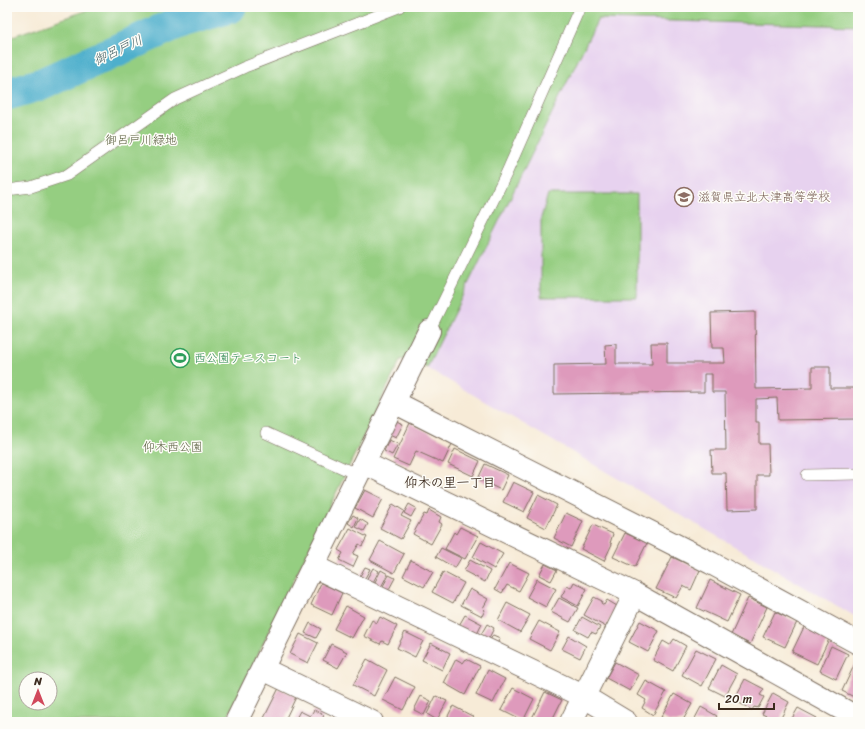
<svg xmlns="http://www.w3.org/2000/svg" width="865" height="729" font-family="Sriracha,'Klee One',sans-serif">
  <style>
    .built { fill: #e7d2ef }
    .green { fill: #95ce81; stroke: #687c50; fill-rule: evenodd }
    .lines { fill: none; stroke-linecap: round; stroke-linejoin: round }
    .river { stroke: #4dafcc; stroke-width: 33 }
    .building { fill: #de9abc }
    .lane-casing { stroke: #7d6e5f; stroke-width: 12 }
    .street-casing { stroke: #7d6e5f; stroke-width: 24 }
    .lane { stroke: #fff; stroke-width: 11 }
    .street { stroke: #fff; stroke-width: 22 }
    .labels { text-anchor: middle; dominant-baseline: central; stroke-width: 3; stroke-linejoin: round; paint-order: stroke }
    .park-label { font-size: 12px; fill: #565b3c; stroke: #fdfcf7 }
    .education-label { font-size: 12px; fill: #785e54; stroke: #fdfcf7; text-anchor: start }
    .leisure-label { font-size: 12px; fill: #27864d; stroke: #fdfcf7; text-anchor: start }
    .water-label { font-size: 13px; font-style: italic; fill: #425f64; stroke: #fdfcf7 }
    .neighbourhood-label { font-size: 13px; font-weight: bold; fill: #3b2a1e; stroke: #fdfcf7 }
  </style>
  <rect width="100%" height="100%" fill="#fdfcf7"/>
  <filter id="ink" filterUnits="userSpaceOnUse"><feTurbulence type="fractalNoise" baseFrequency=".025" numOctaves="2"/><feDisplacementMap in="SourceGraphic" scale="8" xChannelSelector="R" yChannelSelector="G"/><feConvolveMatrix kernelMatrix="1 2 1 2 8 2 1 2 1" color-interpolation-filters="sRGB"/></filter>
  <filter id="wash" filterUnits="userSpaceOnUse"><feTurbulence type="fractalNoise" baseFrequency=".012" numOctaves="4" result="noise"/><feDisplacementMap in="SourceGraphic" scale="16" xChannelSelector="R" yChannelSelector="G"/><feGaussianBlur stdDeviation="0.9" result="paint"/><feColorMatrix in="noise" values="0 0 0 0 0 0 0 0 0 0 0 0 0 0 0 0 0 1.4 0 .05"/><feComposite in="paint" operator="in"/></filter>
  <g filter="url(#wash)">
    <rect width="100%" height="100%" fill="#f7ebd7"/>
    <path class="built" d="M598,19L858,26V618L427,368Z"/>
    <path class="green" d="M96,7H858V26L598,19L427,368L401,359L225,722H7V38ZM26,679H50V703H26Z
      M548,194H637V297H541V218Z"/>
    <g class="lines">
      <path class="river" d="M7,94L42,84L184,20L230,7"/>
    </g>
    <g id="blocks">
      <path class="building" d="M755,312L756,389L812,388V367H830V388H858V419L778,420L777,398L756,399V422H759V444H768L769,475H757V509L727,510L726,473H712L711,450H726L725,392H712V374H704V392L554,394V365L606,364L605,345L616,344V364H652L651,343H667V363H725L724,348H712L711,313Z
        M394,420L403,424L396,438L387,434Z
        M410,423L452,444L443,463L416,451L409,466L393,459Z
        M389,440L398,444L392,455L384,451Z
        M455,449L480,461L473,476L448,464Z
        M485,464L508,475L501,490L478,479Z
        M513,482L534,492L524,512L503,502Z
        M365,490L383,499L373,518L355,508Z
        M538,495L557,505L546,528L527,518Z
        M393,504L404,511L401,516L411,521L401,539L380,528Z
        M409,504L416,508L411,517L404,513Z
        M429,510L441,517L439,522L442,524L431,544L413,534L424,514L427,515Z
        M566,513L583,521L571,547L554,538Z
        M353,515L358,518L354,527L348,523Z
        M360,519L368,524L364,531L356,527Z
        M593,525L613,534L610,543L612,544L604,561L581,549Z
        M460,527L478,536L465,559L445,549L454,532L456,534Z
        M350,528L367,537L362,546L359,544L353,554L358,556L353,567L339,560L343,553L338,550Z
        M625,533L647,543L635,567L613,557Z
        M380,541L404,554L394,573L370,560Z
        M481,542L503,554L494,569L473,557Z
        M441,548L461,558L455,568L436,557Z
        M672,557L700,570L691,590L683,586L676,598L656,589Z
        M411,560L433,572L424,587L403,576Z
        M470,560L490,571L485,582L464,571Z
        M509,563L529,573L519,591L507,585L502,593L495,589Z
        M545,564L557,570L551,581L539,575Z
        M365,567L370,569L365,578L360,576Z
        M373,568L379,571L372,584L366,580Z
        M381,570L388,574L381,587L374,584Z
        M443,572L464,583L453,603L432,592Z
        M389,575L395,578L388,591L382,588Z
        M537,579L556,589L546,607L527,597Z
        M710,580L740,595L727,622L697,608Z
        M574,582L587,589L578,606L561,597L567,586L571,588Z
        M321,583L342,593L332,615L311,605Z
        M470,589L488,599L483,608L485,610L482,616L461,605Z
        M594,597L602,601L601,603L604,605L607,600L617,606L606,627L584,615Z
        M559,598L578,608L570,622L551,612Z
        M748,598L767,607L750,644L731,635Z
        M507,603L530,615L520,632L498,620Z
        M346,606L364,616L352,638L334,629Z
        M775,612L797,622L785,647L763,637Z
        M465,615L482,624L476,636L458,627Z
        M380,617L397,626L388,644L382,641L380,644L364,636L372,620L377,623Z
        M582,617L600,627L596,634L591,632L588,637L575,630Z
        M539,621L560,632L550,650L529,639Z
        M640,621L659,631L648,652L629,642Z
        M310,623L321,629L316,638L305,633Z
        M487,624L494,628L488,640L480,636Z
        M804,627L829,639L817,664L792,652Z
        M405,632L423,641L415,657L397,648Z
        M300,634L318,643L308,663L290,654Z
        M493,635L500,638L497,644L490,640Z
        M569,636L586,646L580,658L562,649Z
        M674,639L686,646L673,671L653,660L663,641L670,645Z
        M431,643L450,653L442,670L422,660Z
        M331,644L347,652L338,668L323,660Z
        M831,646L848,654L836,679L820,671Z
        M696,649L716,659L702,686L682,675Z
        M858,657V699L842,691Z
        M367,659L387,670L374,696L353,685Z
        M456,659L463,663L466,659L480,666L465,695L444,683Z
        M615,662L639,675L630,691L606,678Z
        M721,665L737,674L725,696L709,688Z
        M488,670L505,679L493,703L476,695Z
        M395,677L415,687L403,710L383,700Z
        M745,679L764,689L760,695L764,697L758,708L754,707L752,710L734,700Z
        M646,681L666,692L653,715L642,708L646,700L638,695Z
        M279,688L296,697L284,722H262Z
        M513,688L534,699L523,721L501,710Z
        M545,692L562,700L551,722H541L532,718Z
        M773,693L789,702L779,722L762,714Z
        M674,694L692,704L682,722H670L661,717Z
        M421,696L431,701L424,715L414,710Z
        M436,696L447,701L437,720L427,714Z
        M453,706L474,717L471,722H445Z
        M701,707L717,716L713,722H693Z
        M798,708L817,718L815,722H790Z
        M314,710L324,715L321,722H294L300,711L310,716Z"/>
    </g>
  </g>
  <g filter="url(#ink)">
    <use href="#blocks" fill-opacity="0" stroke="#7d6e5f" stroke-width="1"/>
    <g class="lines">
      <defs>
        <path id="lane" d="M7,190L31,187L67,175L175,99L245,67L399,7
          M429,331L507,172L580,7
          M266,433L358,475
          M807,475L858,474"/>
        <path id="street" d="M394,402L711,563L858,643
          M364,463L635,594L858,718
          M313,566L583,696L626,722
          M263,669L372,722
          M236,722L429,331
          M571,722L635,594"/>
      </defs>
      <use href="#lane" class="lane-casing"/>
      <use href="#street" class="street-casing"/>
      <use href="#lane" class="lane"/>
      <use href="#street" class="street"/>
    </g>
  </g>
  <defs>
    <symbol id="school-ring" viewBox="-11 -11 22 22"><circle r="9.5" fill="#fdfcf7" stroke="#8d6e63" stroke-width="1.5"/><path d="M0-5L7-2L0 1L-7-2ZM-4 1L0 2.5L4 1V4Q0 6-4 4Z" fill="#8d6e63"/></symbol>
    <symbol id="stadium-ring" viewBox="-11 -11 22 22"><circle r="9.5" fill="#fdfcf7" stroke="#2e9e5b" stroke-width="1.5"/><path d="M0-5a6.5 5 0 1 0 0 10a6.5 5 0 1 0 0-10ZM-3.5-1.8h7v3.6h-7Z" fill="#2e9e5b"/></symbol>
  </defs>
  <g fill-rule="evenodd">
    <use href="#school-ring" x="673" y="186" width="22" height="22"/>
    <use href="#stadium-ring" x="169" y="347" width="22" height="22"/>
  </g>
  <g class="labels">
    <g class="park-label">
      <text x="141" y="140">御呂戸川緑地</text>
      <text x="173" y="447">仰木西公園</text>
    </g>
    <g class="education-label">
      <text x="698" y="197">滋賀県立北大津高等学校</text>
    </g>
    <g class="leisure-label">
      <text x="194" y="358">西公園テニスコート</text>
    </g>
    <g class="water-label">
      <text transform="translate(118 50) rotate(-25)">御呂戸川</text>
    </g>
    <g class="neighbourhood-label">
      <text x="450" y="482">仰木の里一丁目</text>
    </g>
  </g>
  <rect width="865" height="729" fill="none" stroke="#fdfcf7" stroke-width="24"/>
  <g transform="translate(38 691)"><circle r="19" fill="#fdfcf7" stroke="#afa8a0"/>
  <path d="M0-3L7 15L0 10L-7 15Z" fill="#d1495b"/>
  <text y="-6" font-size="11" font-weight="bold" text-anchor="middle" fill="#3b2a1e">N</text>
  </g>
  <path d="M719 703v6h55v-6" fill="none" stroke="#3b2a1e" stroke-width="2"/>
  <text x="725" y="703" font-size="12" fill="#3b2a1e" stroke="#fdfcf7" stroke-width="3" paint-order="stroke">20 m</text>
</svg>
